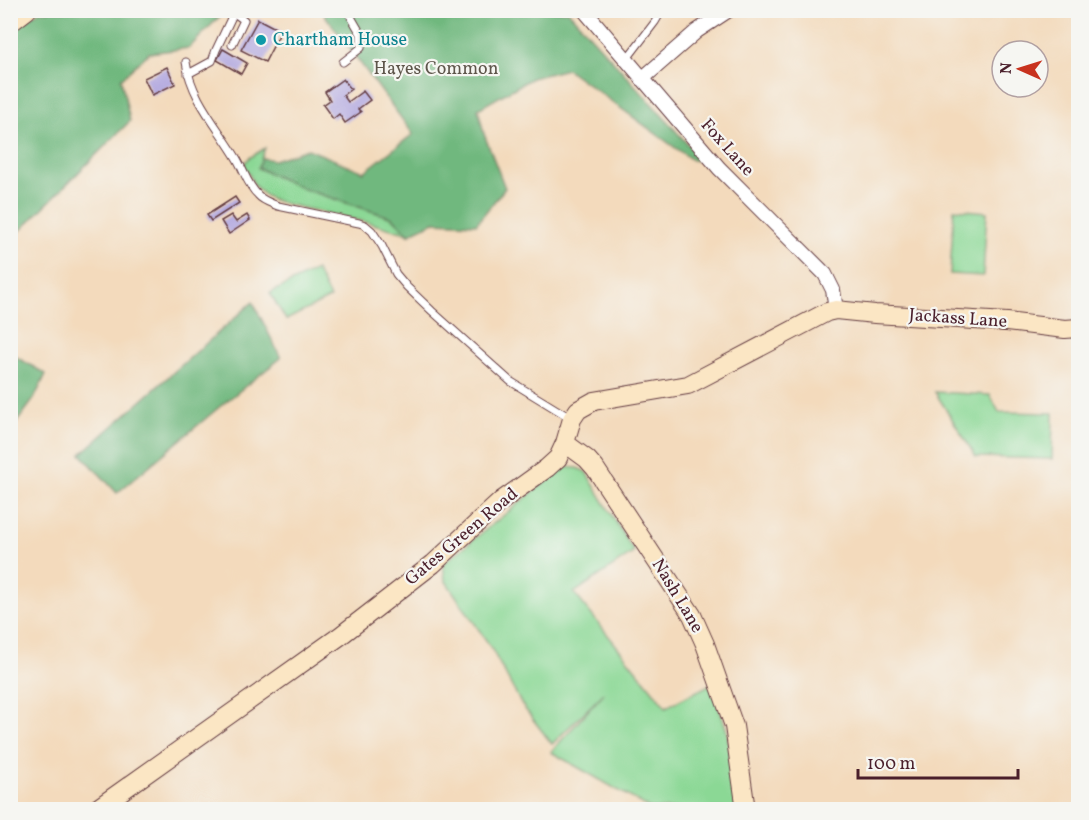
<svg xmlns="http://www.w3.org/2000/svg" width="1089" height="820" font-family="Vollkorn,serif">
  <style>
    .green { fill: #8bd895; stroke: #6a7c60; stroke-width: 1.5 }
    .forest { fill: #70b87e; stroke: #5d6c54; stroke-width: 1.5 }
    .building { fill: #b3a9df }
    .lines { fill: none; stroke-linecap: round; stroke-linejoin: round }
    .lane-casing { stroke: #633b41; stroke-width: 9 }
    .street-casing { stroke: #633b41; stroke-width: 16 }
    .secondary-casing { stroke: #633b41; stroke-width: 20 }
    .lane { stroke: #fff; stroke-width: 7 }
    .street { stroke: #fff; stroke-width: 14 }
    .secondary { stroke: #fbe6c4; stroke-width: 18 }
    .culture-dot { fill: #0f9aa8; stroke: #f6f6f2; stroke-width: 2 }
    .labels { text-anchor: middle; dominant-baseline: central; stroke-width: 4.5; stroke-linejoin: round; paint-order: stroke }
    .culture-label { font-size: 18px; fill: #0d838f; stroke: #f6f6f2; text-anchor: start }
    .park-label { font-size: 18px; fill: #5e564b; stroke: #f6f6f2 }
    .street-label { font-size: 18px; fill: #4a1f2b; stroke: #f6f6f2 }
  </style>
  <rect width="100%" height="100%" fill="#f6f6f2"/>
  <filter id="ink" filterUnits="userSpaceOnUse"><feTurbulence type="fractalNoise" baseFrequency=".0167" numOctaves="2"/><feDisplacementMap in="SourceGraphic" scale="12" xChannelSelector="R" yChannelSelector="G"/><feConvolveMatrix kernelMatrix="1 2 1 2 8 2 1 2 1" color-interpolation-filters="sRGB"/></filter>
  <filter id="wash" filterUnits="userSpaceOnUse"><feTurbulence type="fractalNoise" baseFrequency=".008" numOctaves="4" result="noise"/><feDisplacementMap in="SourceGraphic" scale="24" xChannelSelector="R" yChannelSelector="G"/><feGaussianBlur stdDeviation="1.35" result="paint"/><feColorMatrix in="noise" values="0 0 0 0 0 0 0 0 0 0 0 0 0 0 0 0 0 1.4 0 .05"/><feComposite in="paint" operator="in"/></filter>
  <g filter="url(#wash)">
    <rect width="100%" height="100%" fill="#f3dabc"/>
    <path class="green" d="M265,148L258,168L304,189L393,218L409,234L370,223L286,204L271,199L263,194L255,186L244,164L249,158Z
      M954,209L987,212L983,276L950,274Z
      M316,270L330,298L286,320L270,293Z
      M935,392L990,395L999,412L1053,413L1052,459L976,457Z
      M561,467L578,468L586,472L634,552L574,593L666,707L711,684L727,731L738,809H651L551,752L604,693L552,744L522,705L490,646L445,580L443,564L549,479Z"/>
    <path class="forest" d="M321,10L568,11L703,161L692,160L567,69L532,78L478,109L484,134L505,188L476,224L434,222L409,234L393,218L304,189L258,168L262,158L274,160L308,149L364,172L413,134Z
      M39,11H225L189,48L149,53L121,79L130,121L11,240V32Z
      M253,302L281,358L223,404L117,493L81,454Z
      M11,354L46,374L34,399L11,430Z"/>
    <g id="blocks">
      <path class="building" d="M258,19L281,31L265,62L241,50Z
        M223,49L247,63L241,74L217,60Z
        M167,67L175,84L152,95L144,78Z
        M343,79L351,89L343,95L348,102L363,91L370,100L358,109L361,112L345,123L339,114L333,119L323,105L330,100L325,92Z
        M235,197L239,203L211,221L207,215Z
        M231,215L236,222L247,215L250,220L229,234L221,221Z"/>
    </g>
  </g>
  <g filter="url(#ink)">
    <use href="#blocks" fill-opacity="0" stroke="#633b41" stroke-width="1.5"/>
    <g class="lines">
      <defs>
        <path id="lane" d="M232,45L244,20L234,13
          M626,60L655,22L662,10
          M186,62C191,99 219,128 237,159C244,171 248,186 258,195C263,201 271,203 278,206L359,223L365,225L372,231L382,246L396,274L407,287L432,311L510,381L572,419
          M343,62L361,48V34L347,10
          M188,74L212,61L216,50L235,10"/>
        <path id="street" d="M584,10L719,168L825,274L833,290L836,310
          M642,79L697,31L729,10"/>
        <path id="secondary" d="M10,23L27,10
          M565,443L587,459L595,468L692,615L705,644L734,726L746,810
          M95,810L340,636L433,564L501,501L547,468L558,458L565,443L572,419L578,410L594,401L688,385L827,312L836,310L875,314L1007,322L1065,329L1078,328"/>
      </defs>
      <use href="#lane" class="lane-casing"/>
      <use href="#street" class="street-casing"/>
      <use href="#secondary" class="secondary-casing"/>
      <use href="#lane" class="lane"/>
      <use href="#street" class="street"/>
      <use href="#secondary" class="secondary"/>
    </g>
  </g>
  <circle class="culture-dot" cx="261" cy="40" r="6"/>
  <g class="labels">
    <g class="culture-label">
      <text x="273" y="40">Chartham House</text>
    </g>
    <g class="park-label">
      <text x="436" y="69">Hayes Common</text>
    </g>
    <g class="street-label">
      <text transform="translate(727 148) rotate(48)">Fox Lane</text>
      <text transform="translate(958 319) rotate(4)">Jackass Lane</text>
      <text transform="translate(462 537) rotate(-40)">Gates Green Road</text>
      <text transform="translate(677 596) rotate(59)">Nash Lane</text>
    </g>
  </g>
  <rect width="1089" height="820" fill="none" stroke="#f6f6f2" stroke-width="36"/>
  <g transform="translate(1020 69) rotate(273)"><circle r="28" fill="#f6f6f2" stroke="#b1a0a2" stroke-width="1.5"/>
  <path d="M0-4.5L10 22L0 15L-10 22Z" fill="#c8321e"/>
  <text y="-9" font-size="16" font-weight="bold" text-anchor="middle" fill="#4a1f2b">N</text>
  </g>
  <path d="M858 769v9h160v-9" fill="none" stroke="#4a1f2b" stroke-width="3"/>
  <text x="867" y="769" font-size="18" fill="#4a1f2b" stroke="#f6f6f2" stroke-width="4.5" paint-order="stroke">100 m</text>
</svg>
